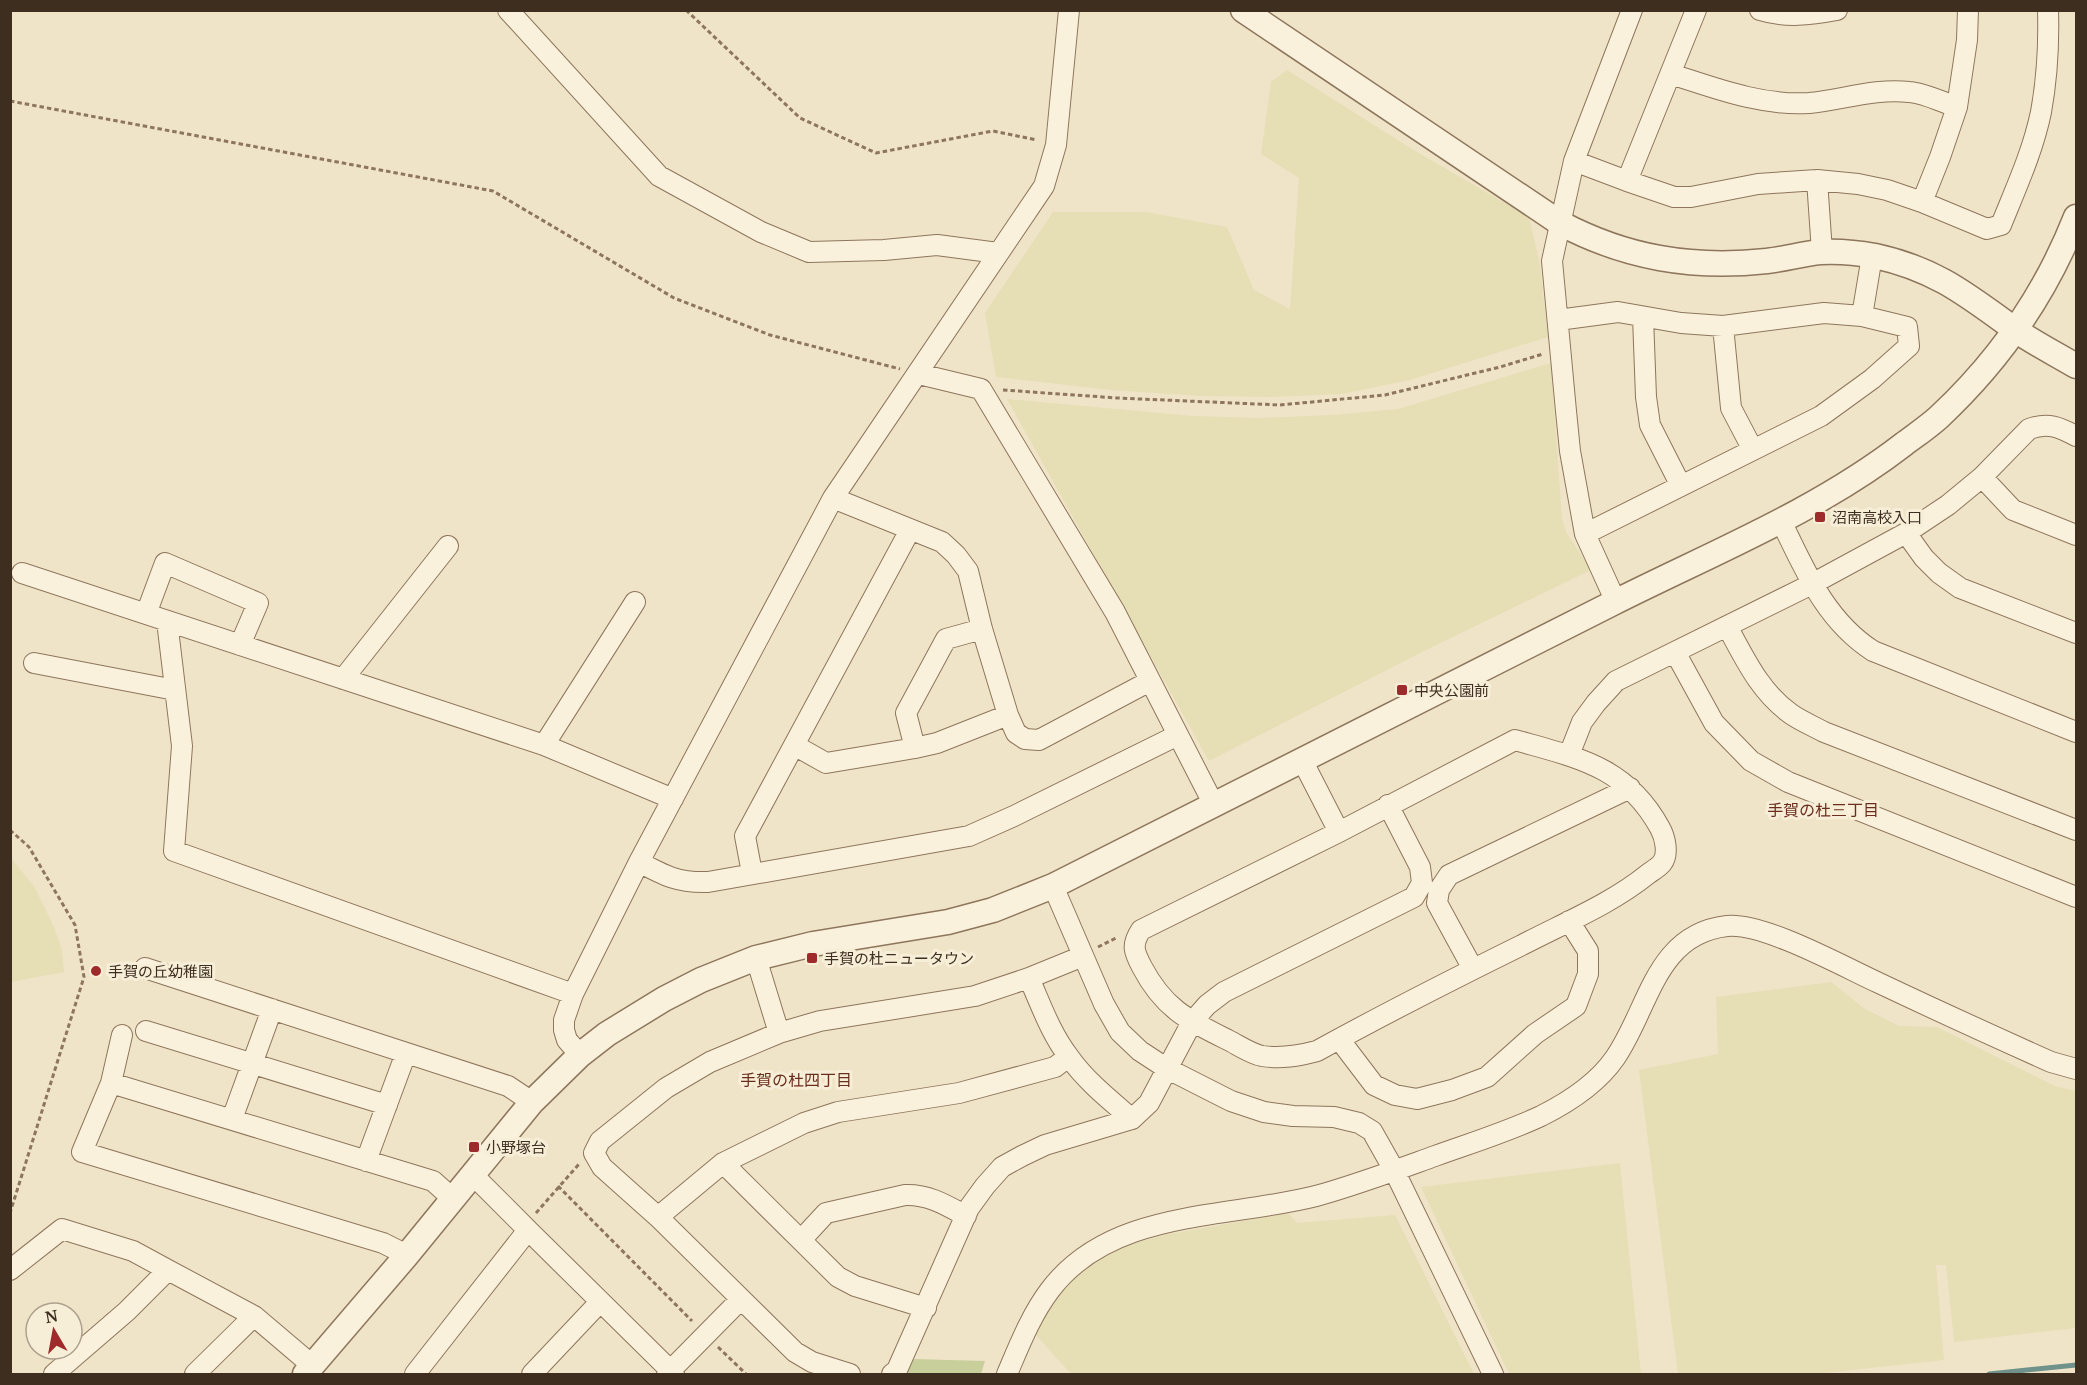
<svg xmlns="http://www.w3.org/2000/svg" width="2087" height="1385" font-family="'Noto Serif','Noto Sans JP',serif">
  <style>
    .farmland { fill: #e6deb5 }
    .green { fill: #c9cf9b }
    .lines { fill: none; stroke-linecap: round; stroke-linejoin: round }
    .stream { stroke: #6f938a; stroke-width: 5 }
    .minor-casing { stroke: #8d765c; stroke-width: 22 }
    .tertiary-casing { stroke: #8d765c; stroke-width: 27 }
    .path { stroke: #8d765c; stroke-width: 3; stroke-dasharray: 4.5 3; stroke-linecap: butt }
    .minor { stroke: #faf1dc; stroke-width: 20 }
    .tertiary { stroke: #faf1dc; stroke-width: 24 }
    .poi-dot { fill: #9e2a2b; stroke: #f7eed8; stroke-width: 2 }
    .labels { text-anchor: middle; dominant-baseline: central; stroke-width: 6; stroke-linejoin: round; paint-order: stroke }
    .poi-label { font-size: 15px; fill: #3d2e20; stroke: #f7eed8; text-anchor: start }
    .neighbourhood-label { font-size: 16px; fill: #6b2e1e; stroke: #f7eed8 }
  </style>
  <rect width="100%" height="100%" fill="#f0e4c8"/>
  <path class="farmland" d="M1287,70L1412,149L1529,217L1540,265L1548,337L1410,380L1342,394L1272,397L1201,396L1111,390L996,377L985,313L1053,212H1146L1227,227L1254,290L1290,309L1299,178L1261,154L1271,82Z
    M1551,363L1562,519L1566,532L1591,570L1432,647L1209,761L1007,399L1193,416L1259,418L1333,415L1398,409Z
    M11,858L34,886L54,927L62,950L64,972L11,982Z
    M1831,982L1865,1009L1899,1026L1937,1027L2055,1086L2076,1091V1328L1954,1342L1946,1265H1936L1944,1360L1815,1374H1678L1639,1070L1718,1054L1716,997Z
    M1620,1163L1641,1374H1509L1421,1187Z
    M1288,1213L1297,1223L1395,1215L1474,1374H1071L1035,1334L1048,1309L1076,1276L1116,1248L1164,1235Z"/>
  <path class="green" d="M914,1359L985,1361L981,1374H905Z"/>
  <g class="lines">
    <path class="stream" d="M1989,1374L2076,1365"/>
    <defs>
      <path id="minor" d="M508,10L659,176L761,232L809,252L884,250L937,245L998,253
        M1760,10C1786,18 1810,15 1837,10
        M1671,74C1715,88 1761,106 1809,103C1842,100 1875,88 1909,92C1924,93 1942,102 1957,107
        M1574,161L1632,10
        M1817,180L1822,252
        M1627,181L1674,197H1691L1758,184L1817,180L1858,184L1887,190L1922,202L1987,229L2001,225C2016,188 2033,151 2041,112C2047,79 2049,44 2048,10
        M1922,202L1940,157L1957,107L1967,40L1968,10
        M1862,316L1872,256
        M1643,317L1646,397L1650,425L1681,486
        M1558,320L1618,312L1681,323L1723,326L1824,313L1862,316L1907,327L1909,346L1872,379L1821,416L1585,534
        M1723,326L1731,408L1753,450
        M919,374L981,389L1115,612L1214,805
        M1982,477L2013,510L2076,535
        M833,498L942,542L956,555L968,571L982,629L1008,715L1016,733L1025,739L1039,740L1150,681
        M1781,521C1805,570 1825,620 1873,651L2076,732
        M1906,533L1924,558L1939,573L1960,588L2076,633
        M22,573L544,745
        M635,602L544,745L673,799
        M1616,602L1585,534L1570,451L1566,411L1552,261L1574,161L1627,181L1696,10
        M146,614L165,563L258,603L240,645
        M167,621L182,746L174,851L573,994
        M1727,626C1745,659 1760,692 1791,714C1801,721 1813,726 1824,732L2076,830
        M1675,652L1714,723L1751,761L1788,782L2076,897
        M34,663L175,690
        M343,679L448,546
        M1515,740C1578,758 1626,766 1660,828C1665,837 1669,854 1662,863C1659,867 1652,871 1648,874C1611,904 1564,923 1522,945C1453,979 1384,1014 1317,1051C1298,1056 1281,1059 1262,1056C1251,1054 1238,1045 1228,1040C1188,1020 1164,1009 1142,967C1134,952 1131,945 1141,930L1339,832Z
        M794,745L826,763L915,748L937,743L1008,715
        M915,748L906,713L946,639L982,629
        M1569,755L1582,722L1596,703L1616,681L1812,584L1906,533L1948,505L1982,477L2029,429C2048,422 2059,427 2076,436
        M1302,760L1339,832
        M639,862C665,876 678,883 708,882L969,836L1014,816L1178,735
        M752,873L745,836L910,530
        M1053,886L1104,1004L1120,1032L1140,1051L1166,1068L1231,1101L1264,1112L1293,1116L1334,1117L1359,1123L1372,1131L1394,1170L1493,1374
        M756,958L779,1033
        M145,968L508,1086L532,1102
        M1473,969L1437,903L1439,890L1449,875L1630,788
        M1029,978C1041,1005 1051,1034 1069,1057C1086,1081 1110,1100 1132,1119
        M146,1031L387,1105
        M122,1035L111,1083L82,1152L383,1243L407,1255
        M1339,1039L1374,1085L1395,1095L1417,1099L1452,1090L1487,1077L1535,1034L1576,1006L1588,974V951L1569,921
        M580,1055L567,1040L564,1030V1020L573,994L639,862L833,498L1044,186L1056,145L1069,10
        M111,1083L433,1181L452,1198
        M232,1119L272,1009
        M366,1161L406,1053
        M723,1163L838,1277L855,1286L926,1308
        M472,1174L528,1230
        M658,1217L723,1163L804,1123L838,1112L959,1093L1055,1067L1068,1057
        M801,1240L826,1213L905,1195C928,1194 946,1205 966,1216
        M10,1270L62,1229L133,1251L168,1270L127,1311L54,1374
        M168,1270L254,1316L313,1366
        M195,1374L254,1316
        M415,1374L528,1230L674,1374
        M532,1374L600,1302
        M667,1374L741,1299
        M850,1374L812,1362L795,1352L658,1217L602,1167L594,1153L600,1141L666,1088L710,1062L779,1033L820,1021L975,996L1029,978L1083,956
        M892,1374L897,1370L969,1208L985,1186L1002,1167L1022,1156L1045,1145L1132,1119L1149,1103L1192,1022L1207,1005L1224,992L1414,897L1422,883L1420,867L1388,805
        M1007,1374C1019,1346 1031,1315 1050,1290C1111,1209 1226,1219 1316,1196C1356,1185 1396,1170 1435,1156C1471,1143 1507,1132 1541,1116C1569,1102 1597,1084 1615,1058C1649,1009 1655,934 1727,926C1763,922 1844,967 1879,983C1936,1010 1993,1036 2051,1062L2076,1069"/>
      <path id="tertiary" d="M1243,10L1560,223C1626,258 1692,269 1767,261C1785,259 1802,254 1820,252C1837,251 1859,253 1875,256C1935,269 1966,294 2014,329C2034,343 2056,354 2076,366
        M305,1374L407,1255L532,1102L580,1055L607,1034L664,999L701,980L756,958L813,944L948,922L993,910L1053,886C1240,792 1426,696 1613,603C1712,553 1816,512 1904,444C1916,435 1928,427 1939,417C1999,361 2046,293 2076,217"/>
    </defs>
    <use href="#minor" class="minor-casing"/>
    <use href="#tertiary" class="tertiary-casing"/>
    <path class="path" d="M686,10L800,118L876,153L993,131L1037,140
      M10,101L493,191L674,298L770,335L900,369
      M1003,390L1117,398L1280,405L1385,395L1500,367L1543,354
      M10,830L29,847L75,925L84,977L10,1213
      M1098,947L1116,938
      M558,1186L692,1321
      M536,1213L579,1164
      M718,1347L746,1374"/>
    <use href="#minor" class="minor"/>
    <use href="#tertiary" class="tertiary"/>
  </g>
  <g class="poi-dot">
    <rect x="1814" y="511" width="12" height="12" rx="3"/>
    <rect x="1396" y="684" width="12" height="12" rx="3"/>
    <rect x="806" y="952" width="12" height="12" rx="3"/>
    <circle cx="96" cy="971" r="6"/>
    <rect x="468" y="1141" width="12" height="12" rx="3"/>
  </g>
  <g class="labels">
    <g class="poi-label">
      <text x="1832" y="517">沼南高校入口</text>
      <text x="1414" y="690">中央公園前</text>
      <text x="824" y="958">手賀の杜ニュータウン</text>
      <text x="108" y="971">手賀の丘幼稚園</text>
      <text x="486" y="1147">小野塚台</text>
    </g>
    <g class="neighbourhood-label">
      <text x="1823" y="810">手賀の杜三丁目</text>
      <text x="796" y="1080">手賀の杜四丁目</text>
    </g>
  </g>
  <rect width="2087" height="1385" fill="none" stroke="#3d2e20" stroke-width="24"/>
  <g transform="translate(54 1331) rotate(350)"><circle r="28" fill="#f7eed8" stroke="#ada18e" stroke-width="1.5"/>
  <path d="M0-4.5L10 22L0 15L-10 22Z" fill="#9e2a2b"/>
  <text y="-9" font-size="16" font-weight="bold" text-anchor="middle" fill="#3d2e20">N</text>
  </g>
</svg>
